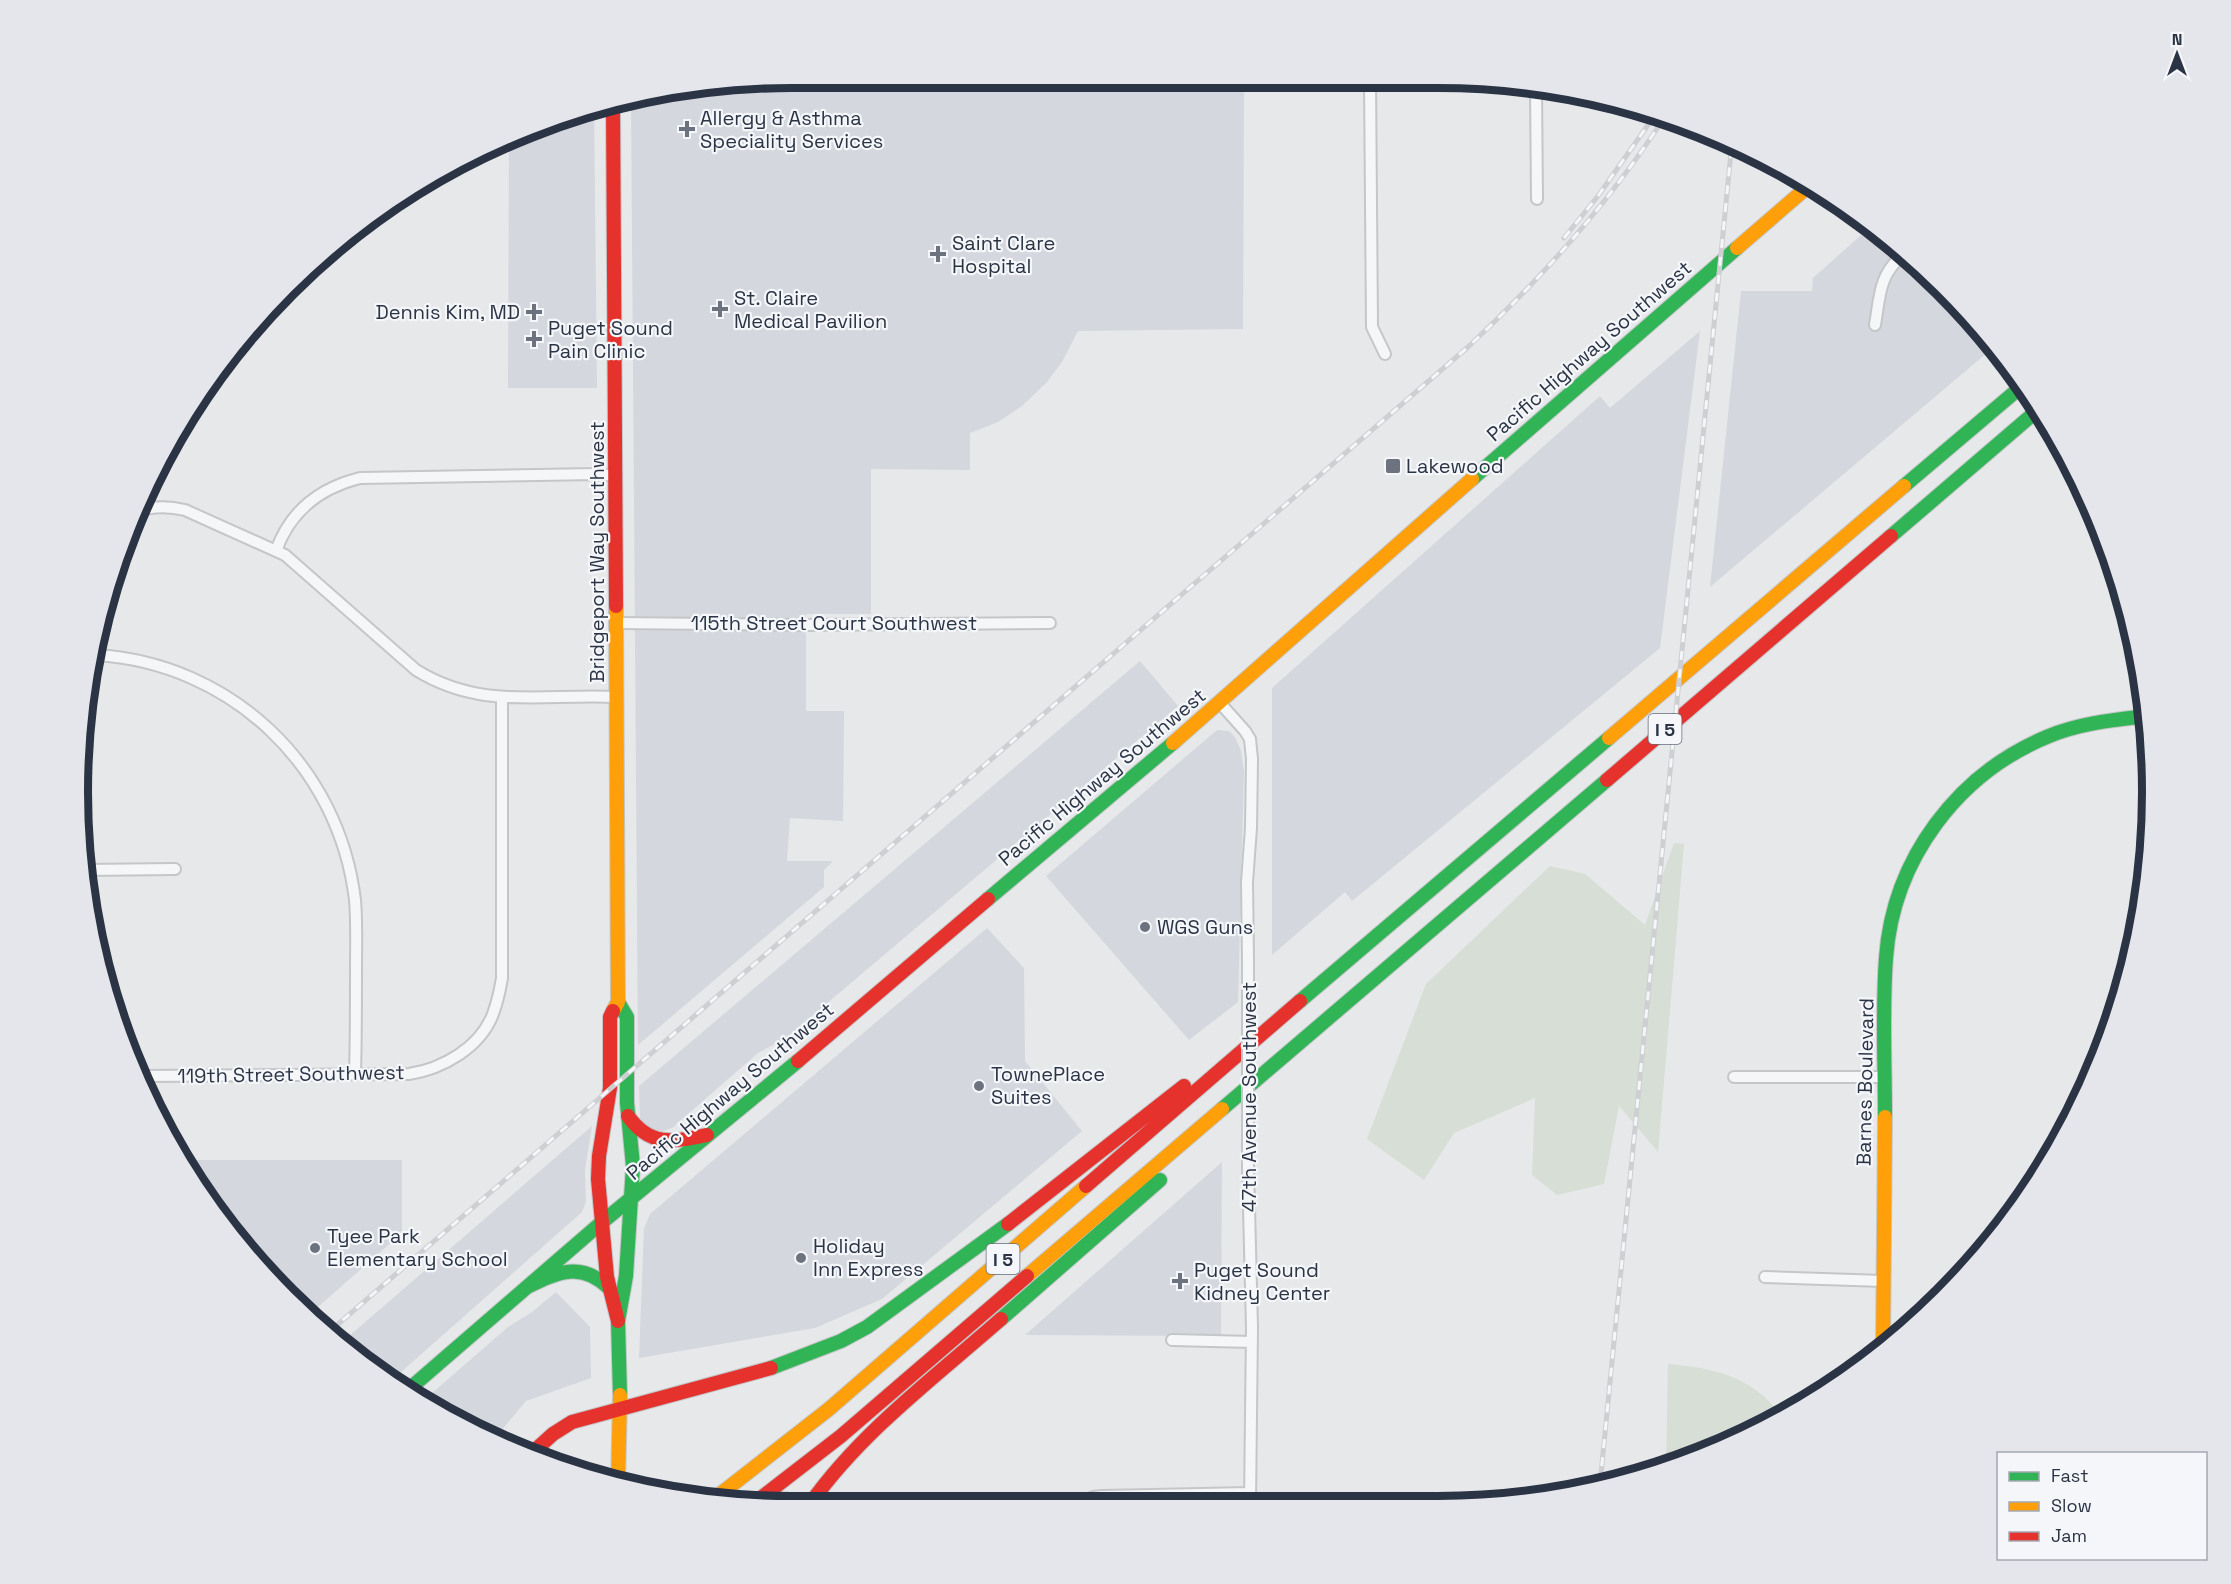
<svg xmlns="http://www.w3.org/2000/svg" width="2231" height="1584" font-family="'Space Grotesk',sans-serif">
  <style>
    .built { fill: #d4d7dd }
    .green { fill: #d6ded6 }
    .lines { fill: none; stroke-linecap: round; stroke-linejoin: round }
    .street-casing { stroke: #c4c6c8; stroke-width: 14 }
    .fast-casing { stroke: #c4c6c8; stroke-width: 16 }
    .slow-casing { stroke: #c4c6c8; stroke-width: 16 }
    .jam-casing { stroke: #c4c6c8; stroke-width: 16 }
    .street { stroke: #f5f6f7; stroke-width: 10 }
    .fast { stroke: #30b455; stroke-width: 14 }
    .slow { stroke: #ff9f0a; stroke-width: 14 }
    .jam { stroke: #e5322d; stroke-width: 14 }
    .rail-casing { stroke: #cecfd2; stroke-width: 5 }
    .rail { stroke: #f4f6f9; stroke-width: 3; stroke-dasharray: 9; stroke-linecap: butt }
    .street-bridge-casing { stroke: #c4c6c8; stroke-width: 14; stroke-linecap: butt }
    .street-bridge { stroke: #f5f6f7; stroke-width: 10 }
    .poi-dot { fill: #6c737f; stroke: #f4f6f9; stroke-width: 2 }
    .labels { text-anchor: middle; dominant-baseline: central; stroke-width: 4.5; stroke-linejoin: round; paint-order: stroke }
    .shield { fill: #f4f6f9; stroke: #676e7b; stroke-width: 1.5 }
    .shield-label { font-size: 18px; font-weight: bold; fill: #2b3445 }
    .poi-label { font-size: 20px; fill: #2b3445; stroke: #f4f6f9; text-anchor: start }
    .street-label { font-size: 20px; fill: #2b3445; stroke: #f4f6f9 }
    .rim { fill: none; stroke: #2b3445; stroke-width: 8 }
  </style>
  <rect width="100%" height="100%" fill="#e6e8ea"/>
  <path class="built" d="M889,78H1244L1243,329L1078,331L1062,362L1047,382L1022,406L998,422L970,433V470L871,469V614H806V711H844L843,821L790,818L787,861H833L824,870V887L638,1045L631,99L717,88L840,85Z
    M594,107L597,388H508L509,139Z
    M1862,217L1874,226L1976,321L1994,347L1710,587L1741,291H1812L1813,278L1869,228Z
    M1700,331L1660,648L1352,901L1345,892L1272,955V688L1600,396L1610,408Z
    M1140,661L1178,706L786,1038L758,1053L672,1128L663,1131L654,1130L642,1121L640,1117L639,1086Z
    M1217,730L1229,731L1235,737L1241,751L1244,771L1238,1002L1189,1040L1046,876Z
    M987,928L1024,968L1025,1061L1082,1131L882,1299L815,1328L639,1358L644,1228L650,1214Z
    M592,1126L585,1170L586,1202L582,1212L392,1380L358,1359L341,1343Z
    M187,1160H402V1233L310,1314L255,1263Z
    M1222,1162L1221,1336L1025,1335Z
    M556,1292L590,1327L591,1378L526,1401L494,1439L477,1433L424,1400L508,1327L532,1312Z"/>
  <path class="green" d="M1674,843L1684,844L1658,1152L1619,1106L1604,1184L1557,1195L1532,1175L1535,1098L1454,1133L1424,1180L1367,1139L1426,984L1550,866L1585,874L1645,925Z
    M1668,1364C1713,1368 1752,1376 1781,1415L1754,1433L1666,1469Z"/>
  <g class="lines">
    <defs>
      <path id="street" d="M1370,78L1372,327L1385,354
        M1536,88L1537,199
        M1875,325C1880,295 1879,274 1904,254
        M136,512C152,506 168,506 185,510L285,555L416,670C482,711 544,693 617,697
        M276,551C290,511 320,488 360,478L596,474L616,476
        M617,623L804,625L1050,623
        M96,655C231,663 339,766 355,900C357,923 356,946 356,969C356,1004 356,1039 355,1074
        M1220,703L1245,731L1250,739L1252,759L1251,828L1247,882L1248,961
        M84,870L175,869
        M140,1076L409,1074C442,1069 480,1048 493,1014C497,1003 500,990 502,978V697
        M1734,1077H1884
        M1248,1167L1252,1328L1250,1502
        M1765,1277L1883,1281
        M1172,1340L1252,1342
        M1086,1502L1093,1497L1102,1496L1250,1493"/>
      <path id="fast" d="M1472,479L1737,248
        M1904,486L2022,386
        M1891,536L2039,409
        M988,899L1173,743
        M1300,1001L1609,738
        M618,1002L627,1017V1103L633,1166L626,1276L618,1321L620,1395
        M1222,1109L1607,780
        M1885,1117C1885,1064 1882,1010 1886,958C1893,859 1958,773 2049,736C2081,723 2114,720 2147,716
        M527,1287C558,1272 581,1261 609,1288
        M1001,1319L1160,1180
        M771,1368L841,1341L867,1327L1008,1224
        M408,1390L601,1223L798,1061"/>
      <path id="slow" d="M1737,248L1811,184
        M1609,738L1904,486
        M1173,743L1472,479
        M613,1011L618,1002L616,606
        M1027,1276L1222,1109
        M1883,1347L1885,1117
        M618,1484L620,1395
        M714,1499L829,1409L1086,1186"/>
      <path id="jam" d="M613,102L616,606
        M1607,780L1891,536
        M613,1011L610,1017V1088L599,1156L598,1179L607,1277L618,1321
        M798,1061L988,899
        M628,1116C650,1147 673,1142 707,1135
        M1086,1186L1300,1001
        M1008,1224L1184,1086
        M532,1453L553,1434L572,1422L771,1368
        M753,1504L841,1436L1027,1276
        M810,1504C861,1432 935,1377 1001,1319"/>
    </defs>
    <use href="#street" class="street-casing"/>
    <use href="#fast" class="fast-casing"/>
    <use href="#slow" class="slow-casing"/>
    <use href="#jam" class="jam-casing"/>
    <use href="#street" class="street"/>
    <use href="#fast" class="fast"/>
    <use href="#slow" class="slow"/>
    <use href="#jam" class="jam"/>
    <defs>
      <path id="rail" d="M1564,238L1598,196L1655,115
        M329,1332L1468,347C1542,278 1609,203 1664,118
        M1600,1484L1732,142"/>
    </defs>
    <use href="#rail" class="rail-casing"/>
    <use href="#rail" class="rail"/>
    <defs>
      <path id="street-bridge" d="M1248,961V1167"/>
    </defs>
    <use href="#street-bridge" class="street-bridge-casing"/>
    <use href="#street-bridge" class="street-bridge"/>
  </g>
  <g class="poi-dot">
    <path d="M684 120h6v6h6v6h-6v6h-6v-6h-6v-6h6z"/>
    <path d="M935 245h6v6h6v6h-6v6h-6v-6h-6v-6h6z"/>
    <path d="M717 300h6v6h6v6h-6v6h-6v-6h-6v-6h6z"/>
    <path d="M531 303h6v6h6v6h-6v6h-6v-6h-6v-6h6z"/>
    <path d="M531 330h6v6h6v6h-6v6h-6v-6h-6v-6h6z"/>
    <rect x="1385" y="458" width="16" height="16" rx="3"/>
    <circle cx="1145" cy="927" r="6"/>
    <circle cx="979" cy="1086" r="6"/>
    <circle cx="315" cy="1248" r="6"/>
    <circle cx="801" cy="1258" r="6"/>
    <path d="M1177 1272h6v6h6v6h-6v6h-6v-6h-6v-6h6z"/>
  </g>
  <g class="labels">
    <g class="shield">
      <rect x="1648.5" y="714" width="33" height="30" rx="4.5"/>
      <rect x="986.5" y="1244" width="33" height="30" rx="4.5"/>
    </g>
    <g class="shield-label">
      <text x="1665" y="729">I 5</text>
      <text x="1003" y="1259">I 5</text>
    </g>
    <g class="poi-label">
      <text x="700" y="118">Allergy &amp; Asthma<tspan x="700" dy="23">Speciality Services</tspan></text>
      <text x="952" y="243">Saint Clare<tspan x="952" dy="23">Hospital</tspan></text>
      <text x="734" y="298">St. Claire<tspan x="734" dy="23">Medical Pavilion</tspan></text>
      <text x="520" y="312" text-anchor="end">Dennis Kim, MD</text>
      <text x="548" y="328">Puget Sound<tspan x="548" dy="23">Pain Clinic</tspan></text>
      <text x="1406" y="466">Lakewood</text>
      <text x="1157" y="927">WGS Guns</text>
      <text x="991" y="1074">TownePlace<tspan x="991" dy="23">Suites</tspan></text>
      <text x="327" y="1236">Tyee Park<tspan x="327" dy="23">Elementary School</tspan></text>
      <text x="813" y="1246">Holiday<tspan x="813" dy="23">Inn Express</tspan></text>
      <text x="1194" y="1270">Puget Sound<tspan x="1194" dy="23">Kidney Center</tspan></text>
    </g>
    <g class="street-label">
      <text transform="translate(1589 351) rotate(-41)">Pacific Highway Southwest</text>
      <text transform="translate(597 552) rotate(-90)">Bridgeport Way Southwest</text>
      <text x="834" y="623">115th Street Court Southwest</text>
      <text transform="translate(1102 777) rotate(-40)">Pacific Highway Southwest</text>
      <text transform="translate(291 1074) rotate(-1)">119th Street Southwest</text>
      <text transform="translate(1865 1082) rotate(-89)">Barnes Boulevard</text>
      <text transform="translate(730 1091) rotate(-40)">Pacific Highway Southwest</text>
      <text transform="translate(1249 1097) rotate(-90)">47th Avenue Southwest</text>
    </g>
  </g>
  <path d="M0 0H2231V1584H0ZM792 88H1438A704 704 0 0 1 2142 792V792A704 704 0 0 1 1438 1496H792A704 704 0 0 1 88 792V792A704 704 0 0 1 792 88Z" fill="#e4e6eb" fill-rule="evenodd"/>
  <path class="rim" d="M792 88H1438A704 704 0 0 1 2142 792V792A704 704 0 0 1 1438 1496H792A704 704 0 0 1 88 792V792A704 704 0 0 1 792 88Z"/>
  <rect x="1997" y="1452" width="210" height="108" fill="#f4f6f9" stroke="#a4a8b1" stroke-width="1.5"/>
  <rect x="2009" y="1472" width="30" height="9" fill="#30b455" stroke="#a4a8b1" stroke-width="1.5"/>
  <text x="2051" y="1482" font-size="18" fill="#2b3445">Fast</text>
  <rect x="2009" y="1502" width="30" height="9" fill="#ff9f0a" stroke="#a4a8b1" stroke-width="1.5"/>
  <text x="2051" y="1512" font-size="18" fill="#2b3445">Slow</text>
  <rect x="2009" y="1532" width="30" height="9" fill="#e5322d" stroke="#a4a8b1" stroke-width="1.5"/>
  <text x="2051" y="1542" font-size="18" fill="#2b3445">Jam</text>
  <g transform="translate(2177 54)" stroke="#f4f6f9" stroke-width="4.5" paint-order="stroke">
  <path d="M0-4.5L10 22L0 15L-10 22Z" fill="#2b3445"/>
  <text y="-9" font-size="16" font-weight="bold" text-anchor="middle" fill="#2b3445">N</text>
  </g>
</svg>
